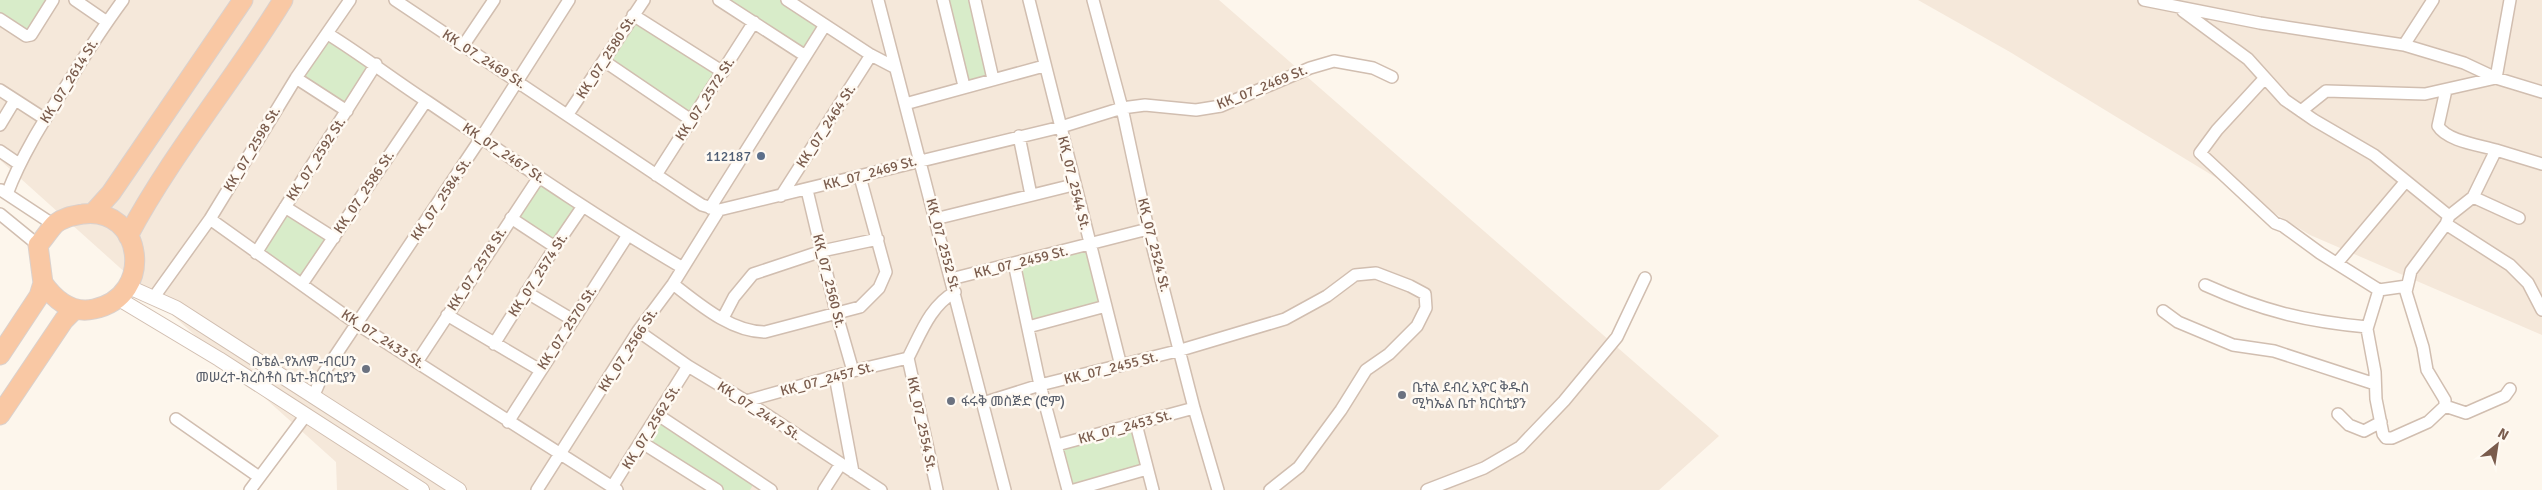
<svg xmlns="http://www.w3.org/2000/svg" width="2542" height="490" font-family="Signika,'Noto Sans Ethiopic',sans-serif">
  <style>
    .residential { fill: #f5e8da }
    .green { fill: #d8ecc9 }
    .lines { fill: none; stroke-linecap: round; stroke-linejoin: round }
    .minor-casing { stroke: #d1beb0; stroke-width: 14 }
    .tertiary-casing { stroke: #d1beb0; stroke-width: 16 }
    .trunk-casing { stroke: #dad1cd; stroke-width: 21 }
    .minor { stroke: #fff; stroke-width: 11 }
    .tertiary { stroke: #fff; stroke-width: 14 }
    .trunk { stroke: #f9c8a4; stroke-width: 19 }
    .service-dot { fill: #5c6f8a; stroke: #fffaf3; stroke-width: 2 }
    .worship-dot { fill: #6b7280; stroke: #fffaf3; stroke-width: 2 }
    .labels { text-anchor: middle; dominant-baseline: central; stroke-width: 5; stroke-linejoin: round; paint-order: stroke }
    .street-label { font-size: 14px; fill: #7a5c4d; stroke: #fffaf3 }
    .service-label { font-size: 14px; fill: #4e5e75; stroke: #fffaf3; text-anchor: end }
    .worship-label { font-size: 14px; fill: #5b616d; stroke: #fffaf3; text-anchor: start }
  </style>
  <rect width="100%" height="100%" fill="#fdf6ec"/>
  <path class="residential" d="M0,0H1219L1719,436L1659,490H337L336,462L0,160Z
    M1918,0H2542V335L2310,235L2010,52Z"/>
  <path class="green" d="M0,0H53L26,36L0,18Z
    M718,0H787L825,25L804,55Z
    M943,0H975L993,79L964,86Z
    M633,15L723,72L691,120L604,61Z
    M327,34L376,64L347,111L296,77Z
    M539,177L583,206L555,247L511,218Z
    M285,207L334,238L302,284L256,253Z
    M1090,244L1106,306L1028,327L1014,263Z
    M658,415L756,480L750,490H717L641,442Z
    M1136,424L1147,469L1074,490L1057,445Z"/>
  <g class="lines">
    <defs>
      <path id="minor" d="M75,0L107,22
        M395,0L685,194L702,205L719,210L1061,127L1122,108L1145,105L1196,110L1221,106L1310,68L1334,61L1373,68L1392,77
        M719,0L804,55
        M787,0L871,55L894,67
        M878,0L1005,490
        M943,0L964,86
        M975,0L993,79
        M1029,0L1121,366
        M1093,0L1122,108L1148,229L1194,408L1218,490
        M2144,0L2260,23L2404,45L2464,63L2496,78L2542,92
        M2183,11L2248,59L2285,100L2314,120L2374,155L2449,216
        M633,15L723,72
        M0,19L26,36L31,35L53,0
        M328,34C362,55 394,80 428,102C512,159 596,217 683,268
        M2404,45L2433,0
        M463,46L494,0
        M604,61L691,120
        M296,78L347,111
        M2264,79L2217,130L2200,153L2275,223L2283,226L2320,253L2379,290L2367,329L2375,372L2376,399L2383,434L2386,438H2392L2428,422L2445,406V400L2427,370L2423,347L2406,292L2411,271L2446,224L2449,216L2473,197L2496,150L2542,164
        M0,90L45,119
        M2446,90L2438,126C2447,141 2479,145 2496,150
        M905,104L1044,66
        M2301,111L2326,91L2425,94L2496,78L2510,0
        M568,114L644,0
        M0,125L15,100
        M1019,136L1031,195
        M0,151L19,164
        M656,175L754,22
        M1,190L54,225
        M807,190L836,312L853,371
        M7,194C22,154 45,119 68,83C85,55 103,27 123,0
        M781,196L871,55
        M2473,197L2519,218
        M285,207L334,238
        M710,208L825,25
        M0,214L38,245
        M511,218L555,247
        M210,219L357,324L617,490
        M935,219L1073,185
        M2446,224L2510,265L2528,283L2542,310
        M256,253L376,64
        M1014,263L1040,385L1068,490
        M2337,263L2406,181
        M951,279L1148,229
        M302,284L426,101
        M673,284C699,304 731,332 765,332L860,307L879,288L886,272L860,177
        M2205,285C2263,311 2304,321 2367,327
        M2379,290L2407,286
        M526,292L573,320
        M154,297L210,219L296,78L350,0
        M2163,311L2178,322L2233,345L2274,351L2375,384
        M447,315L540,370
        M723,318L734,297L753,274L822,251L878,239
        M1028,327L1106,306
        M638,331L688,366L746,401L881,490
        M494,344L555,247L583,206
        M908,358L937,490
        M908,358C921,333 930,306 955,292
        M417,362L539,177
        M835,376L853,472
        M313,397L323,374L481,138L569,0
        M746,401L853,371L908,358
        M983,403L1040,385L1181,350L1285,319L1327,296L1355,275L1376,273L1410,286L1425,294L1426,308L1417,326L1389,354L1366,370L1341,410L1299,467L1270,490
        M2445,406L2466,413L2505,396L2510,389
        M2338,414L2349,425L2364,431L2381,422
        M658,415L771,490
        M176,419L259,477
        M508,422L628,235
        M1136,424L1153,490
        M641,442L717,490
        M1057,445L1194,408
        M612,487L688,366
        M250,490L306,415
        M537,490L638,331L673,284L719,210
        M824,490L840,465
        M1074,490L1147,469
        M1427,490L1484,468L1520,447L1564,401L1617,337L1645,278"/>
      <path id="tertiary" d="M129,287L176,308L459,490
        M119,299L219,359L422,490"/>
      <path id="trunk" d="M93,213L111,193L243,0
        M128,236C173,152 234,80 283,0
        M0,355L39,296L43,283L38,245C44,239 49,230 55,224C64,217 72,216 83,214C143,206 156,296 94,309C72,314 55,300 43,283
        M0,415L64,320L75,309"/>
    </defs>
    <use href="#minor" class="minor-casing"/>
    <use href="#tertiary" class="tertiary-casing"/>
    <use href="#trunk" class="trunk-casing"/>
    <use href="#minor" class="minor"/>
    <use href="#tertiary" class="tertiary"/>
    <use href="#trunk" class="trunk"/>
  </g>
  <circle class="service-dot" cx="761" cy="156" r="5"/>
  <g class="worship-dot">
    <circle cx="366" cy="369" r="5"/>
    <circle cx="1402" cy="395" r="5"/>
    <circle cx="951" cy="401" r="5"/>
  </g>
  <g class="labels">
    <g class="street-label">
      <text transform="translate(606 57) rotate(-57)">KK_07_2580 St.</text>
      <text transform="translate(484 59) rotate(33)">KK_07_2469 St.</text>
      <text transform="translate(69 81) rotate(-58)">KK_07_2614 St.</text>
      <text transform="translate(1262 87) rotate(-22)">KK_07_2469 St.</text>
      <text transform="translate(705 99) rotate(-57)">KK_07_2572 St.</text>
      <text transform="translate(826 126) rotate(-57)">KK_07_2464 St.</text>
      <text transform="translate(252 149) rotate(-59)">KK_07_2598 St.</text>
      <text transform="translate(504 153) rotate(34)">KK_07_2467 St.</text>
      <text transform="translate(316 159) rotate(-57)">KK_07_2592 St.</text>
      <text transform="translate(870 173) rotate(-15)">KK_07_2469 St.</text>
      <text transform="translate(1074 183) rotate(76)">KK_07_2544 St.</text>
      <text transform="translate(364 192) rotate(-56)">KK_07_2586 St.</text>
      <text transform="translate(441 199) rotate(-56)">KK_07_2584 St.</text>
      <text transform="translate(943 245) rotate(75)">KK_07_2552 St.</text>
      <text transform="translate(1154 245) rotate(76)">KK_07_2524 St.</text>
      <text transform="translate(1021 262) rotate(-14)">KK_07_2459 St.</text>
      <text transform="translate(477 269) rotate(-57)">KK_07_2578 St.</text>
      <text transform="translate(538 275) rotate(-57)">KK_07_2574 St.</text>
      <text transform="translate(829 281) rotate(76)">KK_07_2560 St.</text>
      <text transform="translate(567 328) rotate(-57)">KK_07_2570 St.</text>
      <text transform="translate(383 339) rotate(33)">KK_07_2433 St.</text>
      <text transform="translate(628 350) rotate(-57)">KK_07_2566 St.</text>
      <text transform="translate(1111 368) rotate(-14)">KK_07_2455 St.</text>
      <text transform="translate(827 379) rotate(-15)">KK_07_2457 St.</text>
      <text transform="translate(759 411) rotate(33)">KK_07_2447 St.</text>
      <text transform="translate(922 424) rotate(78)">KK_07_2554 St.</text>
      <text transform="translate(651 427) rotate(-58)">KK_07_2562 St.</text>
      <text transform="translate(1125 427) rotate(-15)">KK_07_2453 St.</text>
    </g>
    <g class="service-label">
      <text x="751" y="156">112187</text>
    </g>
    <g class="worship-label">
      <text x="356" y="361" text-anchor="end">ቤቴል-የአለም-ብርሀን<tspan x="356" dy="16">መሠረተ-ክረስቶስ ቤተ-ክርስቲያን</tspan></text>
      <text x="1412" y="387">ቤተል ደብረ ኢዮር ቅዱስ<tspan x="1412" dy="16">ሚካኤል ቤተ ክርስቲያን</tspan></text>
      <text x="961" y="401">ፋሩቅ መስጅድ (ሮም)</text>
    </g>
  </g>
  <g transform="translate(2497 445) rotate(30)" stroke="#fffaf3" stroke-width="4" paint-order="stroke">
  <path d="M0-4L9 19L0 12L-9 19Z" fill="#7a5c4d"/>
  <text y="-8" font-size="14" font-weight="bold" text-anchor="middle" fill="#7a5c4d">N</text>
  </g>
</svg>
